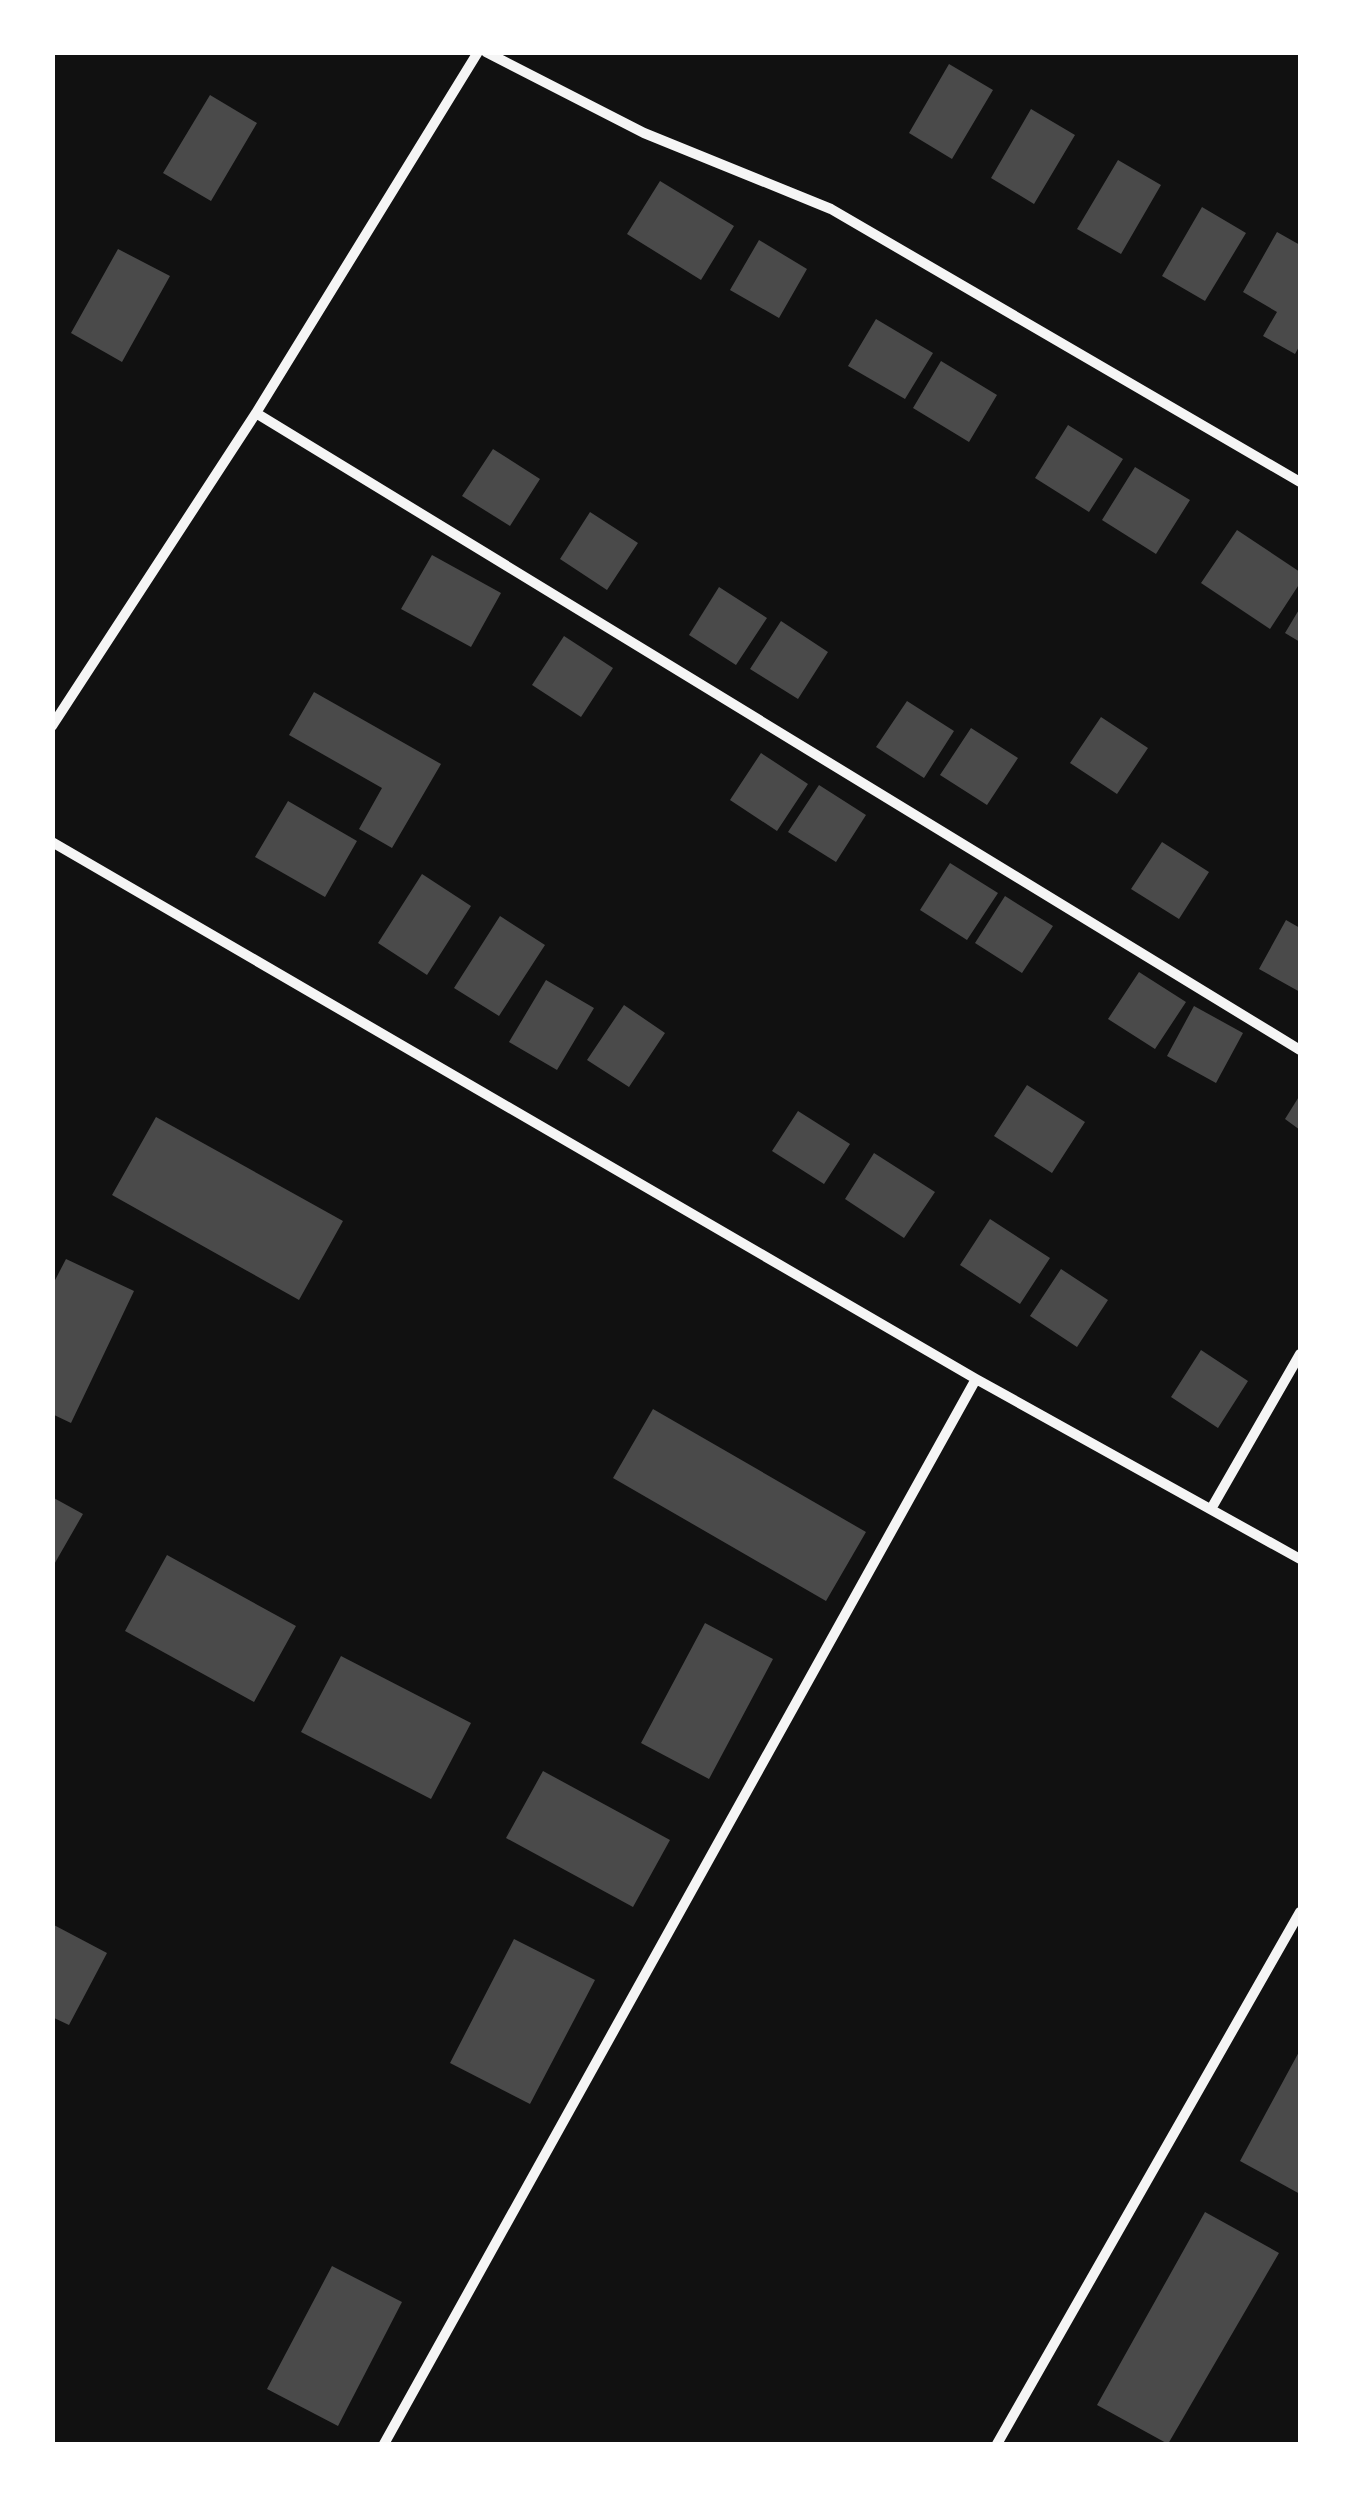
<svg xmlns="http://www.w3.org/2000/svg" width="1353" height="2497" font-family="'Noto Sans',sans-serif">
  <style>
    .building { fill: #4a4a4a }
    .lines { fill: none; stroke-linecap: round; stroke-linejoin: round }
    .minor { stroke: #f5f5f5; stroke-width: 10 }
  </style>
  <rect width="100%" height="100%" fill="#111"/>
  <path class="building" d="M949,64L993,90L952,159L909,133Z
    M210,95L257,123L211,201L163,173Z
    M1031,109L1075,135L1034,204L991,178Z
    M1118,160L1161,185L1121,254L1077,229Z
    M660,181L734,226L701,280L627,234Z
    M1202,207L1246,233L1205,301L1162,276Z
    M1277,232L1300,245V345L1295,354L1263,336L1277,312L1243,292Z
    M759,240L807,269L779,318L730,290Z
    M118,249L170,276L122,362L71,333Z
    M876,319L933,353L905,399L848,366Z
    M941,361L997,395L969,442L913,408Z
    M1068,425L1123,459L1089,512L1035,478Z
    M493,449L540,479L510,526L462,496Z
    M1135,467L1190,500L1156,554L1102,520Z
    M590,512L638,543L607,590L560,559Z
    M1237,530L1300,572V583L1270,629L1201,583Z
    M432,555L501,593L471,647L401,609Z
    M719,587L767,618L736,665L689,635Z
    M1300,608V642L1285,633Z
    M781,621L828,652L798,699L750,669Z
    M564,636L613,668L581,717L532,685Z
    M314,692L441,764L392,848L359,829L382,788L289,735Z
    M907,701L954,731L924,778L876,747Z
    M1101,717L1148,748L1117,794L1070,763Z
    M971,728L1018,758L987,805L940,775Z
    M761,753L808,784L777,831L730,800Z
    M819,785L866,815L836,862L788,832Z
    M288,801L357,841L325,897L255,857Z
    M1162,842L1209,872L1179,919L1131,889Z
    M950,863L998,893L967,940L920,910Z
    M422,874L471,906L427,975L378,943Z
    M1005,896L1053,926L1022,973L975,943Z
    M500,916L545,945L499,1016L454,988Z
    M1286,920L1300,928V992L1259,969Z
    M1139,972L1186,1002L1155,1049L1108,1019Z
    M546,980L594,1008L557,1070L509,1042Z
    M624,1005L665,1033L629,1087L587,1060Z
    M1194,1006L1243,1033L1216,1083L1167,1056Z
    M1027,1085L1085,1122L1052,1173L994,1136Z
    M1300,1095V1130L1285,1119Z
    M798,1111L850,1144L824,1184L772,1151Z
    M156,1117L343,1221L299,1300L112,1195Z
    M874,1153L935,1192L904,1238L845,1199Z
    M990,1219L1050,1258L1020,1304L960,1265Z
    M66,1259L134,1291L71,1423L52,1414V1286Z
    M1061,1269L1108,1300L1077,1347L1030,1316Z
    M1201,1350L1248,1381L1218,1428L1171,1397Z
    M653,1409L866,1532L826,1601L613,1478Z
    M52,1497L83,1514L52,1568Z
    M167,1555L296,1626L254,1702L125,1631Z
    M705,1623L773,1659L709,1779L641,1743Z
    M341,1656L471,1723L431,1799L301,1732Z
    M543,1771L670,1840L633,1907L506,1838Z
    M52,1924L107,1953L69,2025L52,2017Z
    M514,1939L595,1980L530,2104L450,2063Z
    M1300,2050V2194L1240,2161Z
    M1205,2212L1279,2253L1168,2444L1097,2405Z
    M332,2266L402,2302L338,2426L267,2389Z"/>
  <g class="lines">
    <path class="minor" d="M486,52L644,133L831,209L1300,482
      M256,413L1300,1050
      M52,726L256,413L478,52
      M52,842L976,1379L1300,1559
      M1211,1509L1300,1354
      M384,2444L976,1379
      M997,2444L1300,1912"/>
  </g>
  <rect width="1353" height="2497" fill="none" stroke="#ffffff" stroke-width="110"/>
</svg>
